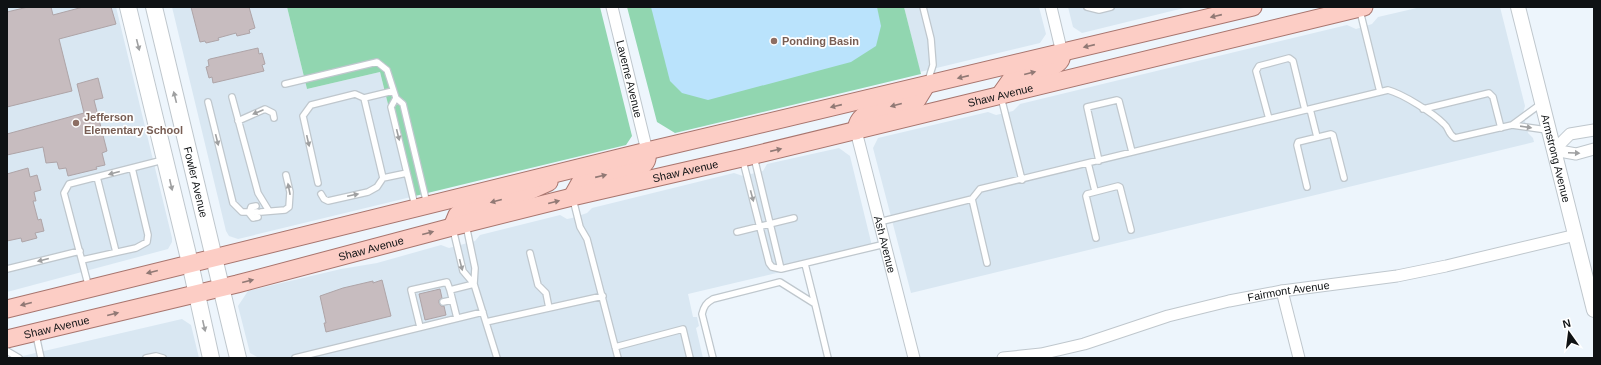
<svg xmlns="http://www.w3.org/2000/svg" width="1601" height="365" font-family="Arial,sans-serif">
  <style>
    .built { fill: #d9e7f2 }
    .green { fill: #91d6b0 }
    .water { fill: #bae3fc }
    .building { fill: #c7bcbf; stroke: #aea4a7 }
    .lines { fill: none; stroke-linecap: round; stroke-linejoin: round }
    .service-casing { stroke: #bfc7cd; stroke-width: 8 }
    .minor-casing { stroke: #bfc7cd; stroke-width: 13 }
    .tertiary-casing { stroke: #bfc7cd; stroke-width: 16 }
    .secondary-casing { stroke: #bfc7cd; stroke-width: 18 }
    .primary-casing { stroke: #a8756e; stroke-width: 19 }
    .service { stroke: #fff; stroke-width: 5.5 }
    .minor { stroke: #fff; stroke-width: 11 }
    .tertiary { stroke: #fff; stroke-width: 14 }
    .secondary { stroke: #fff; stroke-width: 16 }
    .primary { stroke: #fccdc5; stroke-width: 17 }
    .oneway { fill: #917975 }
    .oneway2 { fill: #9fa0a1 }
    .education-dot { fill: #8d6e63; stroke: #fff; stroke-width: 1.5 }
    .labels { text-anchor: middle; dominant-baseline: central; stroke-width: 3.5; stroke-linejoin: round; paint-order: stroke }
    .education-label { font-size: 11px; font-weight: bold; fill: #785e54; stroke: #fff; text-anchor: start }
    .street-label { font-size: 11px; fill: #0f1214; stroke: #fff }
  </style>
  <rect width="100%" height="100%" fill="#edf5fc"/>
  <path class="built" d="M7,7H116L172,238V242L168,249L7,292Z
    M172,7H287L307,89L380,72L411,197L238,239L229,236L226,231Z
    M904,7H1039L1046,34L1040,43L920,72Z
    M1068,7H1188L1082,33L1073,27Z
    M1421,7H1500L1525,106L1523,113L1528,133L1533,138L1534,142L911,293L873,148L878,138L988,112L996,115L1013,111L1020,104L1347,25L1356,29L1372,24L1378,17Z
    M839,148L850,156L873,250L688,294L693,317H697L699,326L696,328L703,358H259L250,353L238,306L248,291L341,269L377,263L441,245L449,248L475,241L480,235L560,215L567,219L572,218L587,213L592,208L734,173L743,176L763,171L767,164Z
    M182,319L191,325L199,358H14Z"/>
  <path class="green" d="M287,7H600L632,136L626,145L411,197L380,72L307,89Z
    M627,7H904L921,74L675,133L657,122Z"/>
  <path class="water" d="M651,7H877L881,26L876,46L851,62L708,100L682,93L670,81Z"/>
  <path class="building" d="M28,7H51L53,15L83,7H111L116,24L59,39L72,91L7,107V12Z
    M191,7H249L255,28L249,30L250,33L237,36L236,33L218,38L219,40L206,43L205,41L200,42Z
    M258,48L259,54L262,53L265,64L262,65L264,71L213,83L212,77L209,78L206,67L209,66L208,60L210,59Z
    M98,78L103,98L94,100L107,151L102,153L105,165L96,167L97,169L68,176L66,168L59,169L57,162L46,163L43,147L7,155V134L84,113L77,84Z
    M28,168L30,177L37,175L41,190L34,192L36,201H33L38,220L41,219L44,231L35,233L37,238L22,242L21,238L7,241V174Z
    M382,280L391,316L326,332L324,323H326L320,296L343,288L373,281V283Z
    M440,289L442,298L439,300V303L441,306H444L446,315L425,320L419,294Z"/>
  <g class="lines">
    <defs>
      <path id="service" d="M923,7L931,39L933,65L928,81
        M1087,7L1099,10L1111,7
        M1360,11L1380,92
        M285,84L377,62L387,70L396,98L403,104L427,204
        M232,97L258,193L269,211
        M1001,97L1022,180
        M364,98L393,91
        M396,98L391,107L415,206
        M208,102L233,203L242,212H257
        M1542,103L1512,125L1547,130
        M1310,109L1317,137
        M1423,109L1489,93L1493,97L1501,128
        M1269,119L1256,71L1259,66L1289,58L1293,61L1305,110
        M238,121L265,109L273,113L274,118
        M754,157L781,269
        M743,161L769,263L772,267L781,269L885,244
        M1099,161L1087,107L1117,100L1119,101L1132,152
        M1088,163L1095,191
        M97,177L116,252
        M318,183L303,116L311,105L355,94L364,98L383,178
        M1307,187L1297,145L1298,142L1331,134L1333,135L1344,178
        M321,194L324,199L328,201L368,192L377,187L383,178L407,173
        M573,199L580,227L587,239L618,358
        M972,199L987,263
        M261,212L285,210L289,207L290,192L286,175
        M249,213L253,218L258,217
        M249,213L251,207L256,206
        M879,222L972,199L980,189L1388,90C1403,94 1433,113 1444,124C1450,129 1447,133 1455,138L1512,125
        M453,229L463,271L474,284L475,268L466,225
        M737,232L794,218
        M1096,238L1086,196L1087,194L1118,186L1120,187L1131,230
        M530,253L538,285L546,293L549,308
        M82,260L136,248L147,242L148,235L132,168
        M805,264L815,304
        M7,269L80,251
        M89,288L64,193L69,184L163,160
        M450,290L457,318
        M443,302L452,300
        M486,322L603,296
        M420,327L411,290L447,282L450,290L474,284L497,358
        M36,335L41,358
        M615,347L683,329L690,358
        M7,351L19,358
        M146,358L156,356L163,358
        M295,358L483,312
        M713,358L702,314C704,306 706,303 713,299L780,282L815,304L828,358"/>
      <g id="minor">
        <path id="s1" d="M612,7L647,151"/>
        <path d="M1051,7L1062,53"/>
        <path id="s2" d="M856,131L914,358"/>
        <path d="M1554,150L1570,134L1594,130"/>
        <path d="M1554,150L1576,154L1594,149"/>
        <path d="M1282,291L1299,358"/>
        <path id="s3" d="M1003,358L1041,354L1084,344L1168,316L1229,301L1282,291L1397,276L1446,266L1576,235"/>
      </g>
      <g id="tertiary">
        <path id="s4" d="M1518,7L1594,310"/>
      </g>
      <g id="secondary">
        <path d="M128,7L190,263L211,358"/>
        <path id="s5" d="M154,7L238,358"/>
      </g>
      <g id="primary">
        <path d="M1000,95L1012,78C1023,75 1057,70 1061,59C1062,57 1062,55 1062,53"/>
        <path d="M856,131C857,121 861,117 869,112L917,100L925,87"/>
        <path d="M572,197L581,181L640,167C647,163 648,159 647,151"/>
        <path d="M452,227L457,215L463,210L527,192L549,182"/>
        <path d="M7,309L647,151L1253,7"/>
        <path id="s6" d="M7,339L237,284L452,227L572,197L742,158L1364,7"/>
      </g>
    </defs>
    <use href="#service" class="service-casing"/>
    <use href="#minor" class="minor-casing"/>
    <use href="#tertiary" class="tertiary-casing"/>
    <use href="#secondary" class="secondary-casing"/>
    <use href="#primary" class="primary-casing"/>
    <use href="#service" class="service"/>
    <use href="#minor" class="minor"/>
    <use href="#tertiary" class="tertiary"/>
    <use href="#secondary" class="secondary"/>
    <use href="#primary" class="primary"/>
  </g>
  <defs><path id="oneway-solid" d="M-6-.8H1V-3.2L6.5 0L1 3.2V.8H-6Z"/></defs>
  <g class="oneway">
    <use href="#oneway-solid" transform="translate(1216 16) rotate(167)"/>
    <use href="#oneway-solid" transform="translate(1089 46) rotate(167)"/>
    <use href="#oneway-solid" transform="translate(1030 73) rotate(-14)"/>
    <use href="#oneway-solid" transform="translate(963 77) rotate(167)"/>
    <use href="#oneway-solid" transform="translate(896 105) rotate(165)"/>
    <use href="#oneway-solid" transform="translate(836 106) rotate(167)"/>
    <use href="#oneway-solid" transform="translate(776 150) rotate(-13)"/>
    <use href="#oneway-solid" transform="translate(601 176) rotate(-13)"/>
    <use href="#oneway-solid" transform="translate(496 201) rotate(165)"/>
    <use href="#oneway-solid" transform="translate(554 202) rotate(-14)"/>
    <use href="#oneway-solid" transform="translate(428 233) rotate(-15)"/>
    <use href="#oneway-solid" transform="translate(152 272) rotate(166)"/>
    <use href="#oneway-solid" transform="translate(248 281) rotate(-14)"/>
    <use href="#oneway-solid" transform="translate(26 304) rotate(166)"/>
    <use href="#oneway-solid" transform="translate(113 314) rotate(-14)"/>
  </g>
  <g class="oneway2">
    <use href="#oneway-solid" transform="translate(138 45) rotate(76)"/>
    <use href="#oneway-solid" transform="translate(175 97) rotate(-104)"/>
    <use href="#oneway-solid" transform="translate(258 112) rotate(157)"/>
    <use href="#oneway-solid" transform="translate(1526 127) rotate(8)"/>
    <use href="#oneway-solid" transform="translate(398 135) rotate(76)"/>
    <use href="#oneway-solid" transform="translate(217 140) rotate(76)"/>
    <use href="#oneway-solid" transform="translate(308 141) rotate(77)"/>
    <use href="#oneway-solid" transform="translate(1574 153) rotate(2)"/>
    <use href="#oneway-solid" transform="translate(114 173) rotate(165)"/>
    <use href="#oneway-solid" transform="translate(171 185) rotate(77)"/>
    <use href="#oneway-solid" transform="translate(289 189) rotate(-101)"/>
    <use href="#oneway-solid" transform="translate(353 195) rotate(-12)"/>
    <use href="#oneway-solid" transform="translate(752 196) rotate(75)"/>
    <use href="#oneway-solid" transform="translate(43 260) rotate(166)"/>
    <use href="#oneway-solid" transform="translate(461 265) rotate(76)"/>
    <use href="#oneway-solid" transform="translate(204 326) rotate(77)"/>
  </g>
  <g class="education-dot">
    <circle cx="774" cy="41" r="4"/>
    <circle cx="76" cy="123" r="4"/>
  </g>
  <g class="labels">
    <g class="education-label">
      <text x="782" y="41">Ponding Basin</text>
      <text x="84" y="117">Jefferson<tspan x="84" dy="13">Elementary School</tspan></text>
    </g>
    <g class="street-label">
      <text stroke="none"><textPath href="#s1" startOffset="74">Laverne Avenue</textPath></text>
      <text stroke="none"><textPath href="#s6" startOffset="1023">Shaw Avenue</textPath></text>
      <text stroke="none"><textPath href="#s4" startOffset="156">Armstrong Avenue</textPath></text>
      <text stroke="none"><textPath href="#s6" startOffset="699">Shaw Avenue</textPath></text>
      <text stroke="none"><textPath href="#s5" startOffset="180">Fowler Avenue</textPath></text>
      <text stroke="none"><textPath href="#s2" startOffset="117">Ash Avenue</textPath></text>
      <text stroke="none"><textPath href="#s6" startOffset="375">Shaw Avenue</textPath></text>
      <text stroke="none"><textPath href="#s3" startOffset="294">Fairmont Avenue</textPath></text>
      <text stroke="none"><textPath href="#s6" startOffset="51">Shaw Avenue</textPath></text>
    </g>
  </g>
  <rect width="1601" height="365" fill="none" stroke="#0f1214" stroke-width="16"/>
  <g transform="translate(1569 333) rotate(346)" stroke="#ffffff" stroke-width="3" paint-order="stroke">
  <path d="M0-3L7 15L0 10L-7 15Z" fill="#0f1214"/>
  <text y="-6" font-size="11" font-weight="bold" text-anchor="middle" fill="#0f1214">N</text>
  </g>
</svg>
